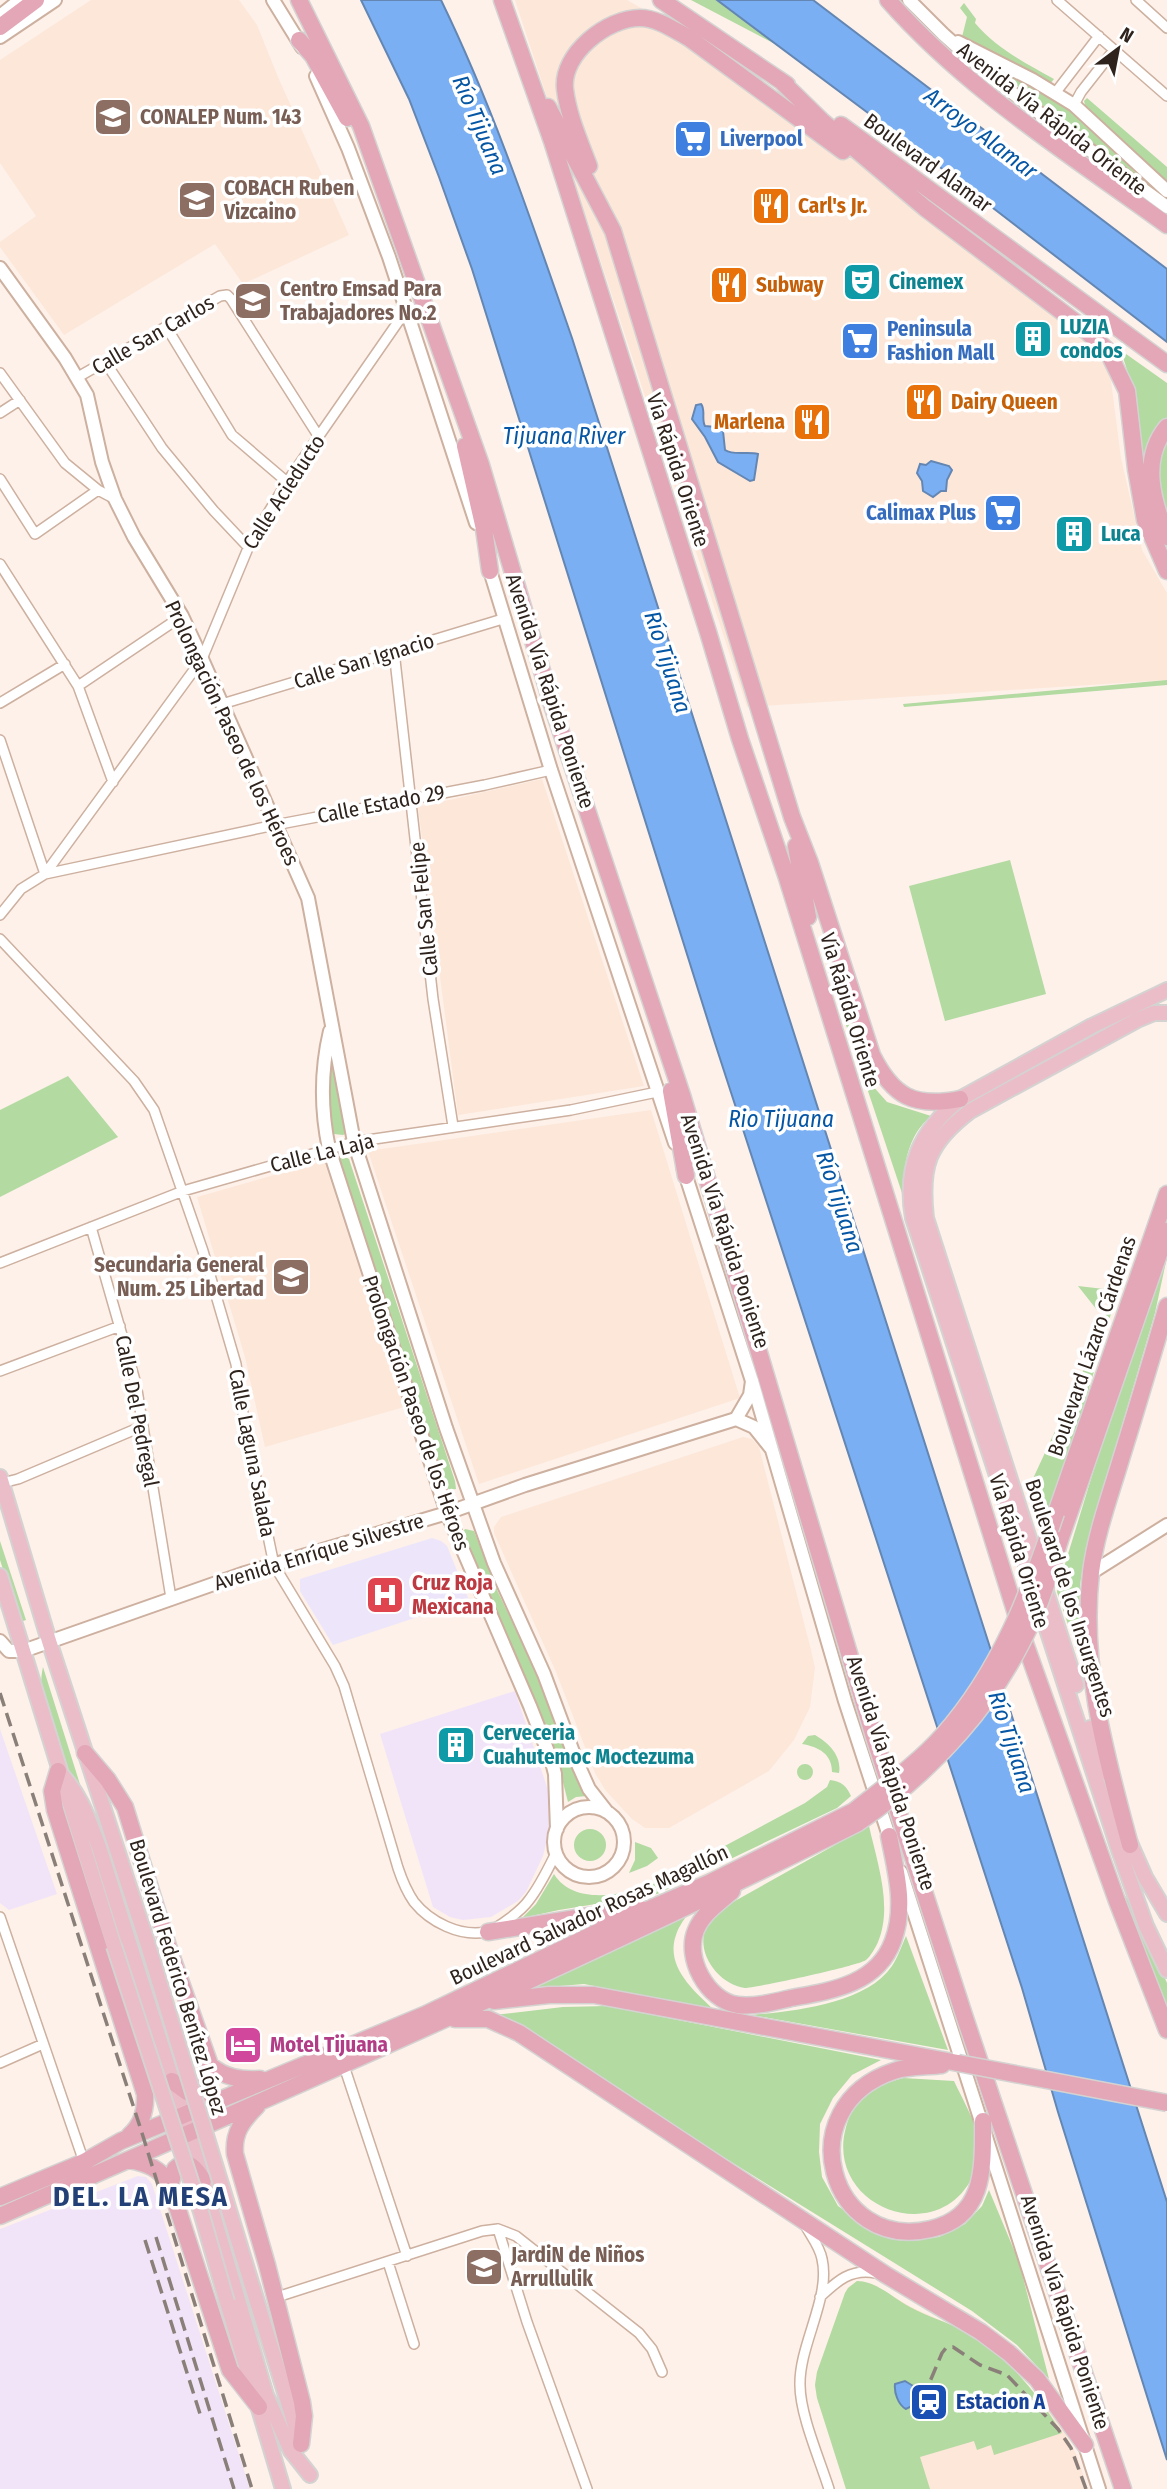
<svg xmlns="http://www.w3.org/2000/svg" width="1167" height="2489" font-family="'Fira Sans Condensed',sans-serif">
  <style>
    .built { fill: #fde7d9 }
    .industrial { fill: #f2e4f8 }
    .medical { fill: #ede6fb }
    .green { fill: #b2daa1 }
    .water { fill: #7ab0f3; stroke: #6486b3; stroke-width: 2 }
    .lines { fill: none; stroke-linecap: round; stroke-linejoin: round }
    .minor-casing { stroke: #cdb09f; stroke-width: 12 }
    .tertiary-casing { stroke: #cdb09f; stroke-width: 16 }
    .secondary-casing { stroke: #cdb09f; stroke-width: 16 }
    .primary-casing { stroke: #d5d3d2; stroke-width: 18 }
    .trunk-casing { stroke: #d5d3d2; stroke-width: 19 }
    .minor { stroke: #fff; stroke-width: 9 }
    .tertiary { stroke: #fff; stroke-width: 12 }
    .secondary { stroke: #fff; stroke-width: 12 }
    .primary { stroke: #eabdc9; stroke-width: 14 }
    .trunk { stroke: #e3a7b7; stroke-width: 16 }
    .rail { stroke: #8b8079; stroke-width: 3.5; stroke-dasharray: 14 7; stroke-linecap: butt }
    .primary-bridge-casing { stroke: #d5d3d2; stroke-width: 18; stroke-linecap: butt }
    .trunk-bridge-casing { stroke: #d5d3d2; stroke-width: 19; stroke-linecap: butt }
    .primary-bridge { stroke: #eabdc9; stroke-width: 14 }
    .trunk-bridge { stroke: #e3a7b7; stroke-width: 16 }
    .labels { text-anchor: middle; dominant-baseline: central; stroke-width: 7; stroke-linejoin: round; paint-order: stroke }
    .education-label { font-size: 21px; font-weight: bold; fill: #785e54; stroke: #fff; text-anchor: start }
    .street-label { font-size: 21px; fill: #2f241d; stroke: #fff }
    .shop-label { font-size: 21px; font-weight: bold; fill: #366cbe; stroke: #fff; text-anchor: start }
    .food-label { font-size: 21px; font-weight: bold; fill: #c56008; stroke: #fff; text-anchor: start }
    .culture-label { font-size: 21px; font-weight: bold; fill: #0d838f; stroke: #fff; text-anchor: start }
    .health-label { font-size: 21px; font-weight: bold; fill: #be3a42; stroke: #fff; text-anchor: start }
    .hotel-label { font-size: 21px; font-weight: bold; fill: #b23c85; stroke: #fff; text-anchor: start }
    .transit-label { font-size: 21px; font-weight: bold; fill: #164399; stroke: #fff; text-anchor: start }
    .water-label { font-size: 23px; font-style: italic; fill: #0556a4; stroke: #fff }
    .district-label { font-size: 28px; font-weight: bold; letter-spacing: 2px; fill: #234077; stroke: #fff }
  </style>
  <rect width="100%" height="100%" fill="#fdf1ea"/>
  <path class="built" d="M91,0H239L257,25L278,77L349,235L243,284L215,244L64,335L0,247V242L36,216L0,163V60Z
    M515,0H627L678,29L830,133L1108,358L1121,458L1142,550L1167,593V680L747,707Z
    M542,779L644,1086L458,1115L418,807Z
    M651,1110L740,1398L479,1484L368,1151Z
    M324,1161L404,1407L265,1447L245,1357L197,1197Z
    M743,1437L752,1439L759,1447L811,1650L815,1668L810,1707L794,1740L769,1771L669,1828H645L632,1819L606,1791L595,1773L556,1672L494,1533V1527L501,1517Z
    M857,2281L874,2285L911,2307L964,2331L987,2346L1015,2370L1063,2429L1077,2456L1088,2489H846L817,2398L815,2385L817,2372L845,2293L848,2288Z"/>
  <path class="industrial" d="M515,1691L548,1790L552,1808L551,1824L543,1856L526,1892L518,1901L491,1917L463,1920L450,1917L433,1907L380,1734Z
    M0,1729L57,1894L9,1910L0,1903Z
    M138,2176L146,2177L152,2184L250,2489H0V2229Z"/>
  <path class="medical" d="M432,1538L441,1541L447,1546L469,1600L333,1645L300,1591V1579Z"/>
  <path class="green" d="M691,0H716L775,44Z
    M964,3L976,19L975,23C996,48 1025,63 1054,79L1050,84L962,37L967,17L960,8Z
    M987,63L1066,107L1094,131L1151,188Z
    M1087,98L1167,167V184L1086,108L1084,101Z
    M1119,349L1167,383V420C1127,458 1146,516 1167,559V565C1145,526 1140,482 1136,439C1133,407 1133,377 1119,349Z
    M1167,435V527C1159,499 1146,461 1167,435Z
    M1167,680V685L904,707L903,704Z
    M1010,860L1046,994L945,1021L909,886Z
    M825,962L871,1084L887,1102L931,1116C907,1136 903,1167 903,1196Z
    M332,1055L347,1133L343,1135L334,1134L330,1129L329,1058Z
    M68,1076L118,1137L0,1197V1110Z
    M344,1156L349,1159L455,1481L456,1489L449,1490L446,1485L339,1161L340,1158Z
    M1167,1257L1155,1313L1086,1548L1080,1585L1078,1643L1076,1648L1057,1592L1058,1587L1138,1325Z
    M1078,1286L1104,1289L1097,1310Z
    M1113,1295L1115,1300L1085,1402L1049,1510L1034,1498L1030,1485L1090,1356Z
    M465,1529L474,1531L498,1592L535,1670L580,1784L587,1796L576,1797L568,1802L553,1743L464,1537L463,1532Z
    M0,1541L26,1620L20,1622L0,1560Z
    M43,1667L90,1816C73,1773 32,1715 43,1667Z
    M815,1735C829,1743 842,1756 839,1773L832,1772C832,1754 819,1747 802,1744L808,1736Z
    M797 1772a8 8 0 1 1 16 0a8 8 0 1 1-16 0Z
    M830,1780C842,1782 846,1785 851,1796L837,1808L657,1894L559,1910L522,1918L536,1904L554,1874C573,1905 619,1895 648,1887L805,1803L827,1787Z
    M869,1826C877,1862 893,1906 878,1942C876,1947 870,1957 866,1960C858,1966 755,1988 745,1988C721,1985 699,1958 704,1934C705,1925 711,1918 717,1911Z
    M574 1845a16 16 0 1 1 32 0a16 16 0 1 1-32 0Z
    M635,1842L651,1848L658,1858L647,1866L629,1873L635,1860Z
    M1124,1894L1135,1911L1167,1983V2008Z
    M687,1915C683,1921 678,1928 676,1935C665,1966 693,1990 713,2009L584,1984L534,1988Z
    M906,1936L948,2050L752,2015C795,2011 866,2004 892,1966C898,1957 902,1945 906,1936Z
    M607,2006L881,2060L852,2075L833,2098L820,2124L819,2152L822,2177L838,2206L881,2236L903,2241L939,2237L965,2224L982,2206L989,2190L1019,2262L1049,2379L1017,2345L972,2311L494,2015L563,2007Z
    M903,2078L954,2081C961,2096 980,2130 980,2145C981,2156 977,2166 973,2176C937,2250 824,2206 846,2127C854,2098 876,2085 903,2078Z
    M857,2281C877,2281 894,2299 910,2307C928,2317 948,2322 965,2332C1008,2356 1036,2392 1062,2433L994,2455L991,2445L977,2450L974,2441L920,2457L930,2489H846L817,2398L815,2385L817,2372L845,2293L848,2288Z"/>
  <path class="water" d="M361,0H441C494,109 532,223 572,338L1167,2202V2460L1058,2112L1022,1988L713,1037L472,269L439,177L409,99Z
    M717,0H813L1167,269V342L919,151Z
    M701,404C706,410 701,419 705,426L716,427L723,431L725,450C734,456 747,451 758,454L754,480L750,481L718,462L705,437L692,419L696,405Z
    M931,461L949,466L952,470L947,480L946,491H941L933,497L923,491L922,481L917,473L920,464L926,465Z
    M905,2381L918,2389L923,2387L927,2390L917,2397L918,2403L906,2409C898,2405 894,2392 895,2384Z"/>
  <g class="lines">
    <defs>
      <path id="minor" d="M1057,0L1167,96
        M1136,0L1167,28
        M1056,92L1099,36
        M1074,105L1081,92L1114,50
        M167,328L232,435L287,482
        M106,363L162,448L214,511L248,547
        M0,373L65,463L98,490L115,499
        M78,377L220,296L227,295L231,299L319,437
        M0,413L20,400
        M0,479L35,534L98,490
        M0,564L78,686L113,782
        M394,651L433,999L453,1126
        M78,686L182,616
        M0,703L65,664
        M222,704L506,618
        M0,740L45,874L275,825L485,785L551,770
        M0,915L21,889L45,874L202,659L251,541L287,482L407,309
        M0,939L134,1081L154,1110L203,1251L236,1364L244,1420L274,1565L335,1666L344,1686L398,1868C402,1880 407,1892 414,1902C430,1922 460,1937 486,1932C498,1929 522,1910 529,1900C540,1886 548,1869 556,1853
        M91,1227L136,1384L171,1598
        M0,1263L183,1191L354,1142L571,1110L657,1092
        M0,1371L120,1326
        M2,1483L18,1479L143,1426
        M0,1917L84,2162
        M0,2063L43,2044
        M344,2066L407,2256
        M805,2225C811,2236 820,2247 822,2259C831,2297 799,2345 800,2385C800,2415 820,2460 829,2489
        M498,2229L527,2322L587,2489
        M388,2262L414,2344
        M820,2297C837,2281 851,2268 876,2273
        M274,2298L482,2231L498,2229L516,2236L639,2333L652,2349L662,2372"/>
      <path id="tertiary" d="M0,268L65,358L87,395L102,462L115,499L134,537L182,616L202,659L308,898L354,1142L446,1428L494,1563L544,1674L576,1760L589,1789L607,1812
        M330,1031C321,1069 321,1111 329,1149L447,1513L530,1706L552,1762L555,1774L557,1829
        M736,1419L754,1427L770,1447
        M1091,1573L1167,1525
        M0,1641L9,1651H23L242,1574L447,1513L525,1485L736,1419L750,1395L752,1381
        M554 1842a35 35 0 1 1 70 0a35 35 0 1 1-70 0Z"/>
      <path id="secondary" d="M273,0L302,47
        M909,0L943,34L992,78L1167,207
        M0,16L20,0
        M0,37L55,0
        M958,42L1033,80L1074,105L1167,191
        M316,76L348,148L389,257L476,523
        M488,564L551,770L675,1143
        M683,1167L752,1381L845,1701L891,1842
        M901,1872L1099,2489"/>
      <path id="primary" d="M1167,990L1092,1026L960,1099C920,1131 904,1167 913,1218L1119,1850L1146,1926L1167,1970
        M0,1477L49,1641L147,1942
        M0,1576L114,1946
        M1076,1685L926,1218C920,1166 928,1143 970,1111L1137,1020L1154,1013H1167
        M1090,1728L1105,1772
        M58,1771C80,1793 88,1818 99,1847L189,2133L266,2395L291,2451L310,2475
        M1126,1834L1145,1877L1167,1914
        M253,2289L300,2441
        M227,2302L283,2489"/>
      <path id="trunk" d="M299,0L361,126L481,465L553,708L682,1095L874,1737L965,2018L1123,2489
        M502,0L552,141L708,632L740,739L787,878L1026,1646L1117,1901L1167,2030
        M661,0L787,85
        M888,0C967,90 1071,155 1167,225
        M0,27L36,0
        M299,40L313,56L347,118
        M780,80L822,121L925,208L1082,327L1107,350L1127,391L1136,469L1145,520L1167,571
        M548,107L613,231L792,817L810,863L872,1055C893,1097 914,1108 960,1099
        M841,125L1167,364
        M589,166C580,142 568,115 565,89C561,54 607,18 640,18C657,18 674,30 689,38L843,151
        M1167,427C1140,459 1153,502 1167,537
        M465,446L484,529L490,571
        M796,846L808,917
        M671,1091L686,1176
        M1056,1513L1167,1194
        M1060,1540L1167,1231
        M85,1753L108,1780L125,1807L168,1946L210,2065C225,2078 241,2080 260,2079
        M58,1771L52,1791L55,1810L145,2094C146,2111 142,2124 129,2136
        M1130,1845C1106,1756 1080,1665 1091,1572C1096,1533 1110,1496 1121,1459C1137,1408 1152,1357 1167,1306
        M732,1891C719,1903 703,1913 696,1930C684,1957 707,2001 738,2005C755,2007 774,2002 791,1998C830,1991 877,1985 893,1941C906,1906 896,1872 889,1836
        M488,1932L639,1908
        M494,2001L549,1995H594L958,2063
        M455,2019H488L519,2033L886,2275L981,2332L1009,2353L1037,2379L1085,2445
        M942,2065C927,2067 909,2066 894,2071C787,2107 830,2253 931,2229C986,2217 983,2166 983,2121
        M172,2081L187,2092L200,2090L209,2077L205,2058
        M257,2106C242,2121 233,2133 235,2154L267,2265L302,2402L304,2416L301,2444
        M129,2160C148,2164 160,2168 170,2185L230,2370L259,2407
        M170,2185L175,2169C188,2157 196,2169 203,2180
        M0,2197L84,2162L121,2141L424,2015L610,1926L711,1882L854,1811
        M0,2216C288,2090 577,1964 858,1823"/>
    </defs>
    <use href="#minor" class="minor-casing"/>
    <use href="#tertiary" class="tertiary-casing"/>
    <use href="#secondary" class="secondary-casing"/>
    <use href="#primary" class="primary-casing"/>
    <use href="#trunk" class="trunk-casing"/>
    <use href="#minor" class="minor"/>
    <use href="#tertiary" class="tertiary"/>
    <use href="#secondary" class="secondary"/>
    <use href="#primary" class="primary"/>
    <use href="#trunk" class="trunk"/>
    <path class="rail" d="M0,1693L142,2133L252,2489
      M156,2237L234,2489
      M145,2240L201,2417
      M947,2406C936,2407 926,2404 926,2391L942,2353L946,2348L953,2347L980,2365L1007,2375L1058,2429L1071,2448L1086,2489"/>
    <defs>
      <path id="primary-bridge" d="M147,1942L253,2289
        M114,1946L201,2212L227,2302"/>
      <path id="trunk-bridge" d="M854,1811C884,1787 917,1764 943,1735C1000,1671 1029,1593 1056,1513
        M858,1823C934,1771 997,1702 1034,1617C1045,1592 1052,1566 1060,1540
        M958,2063L1167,2103"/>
    </defs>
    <use href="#primary-bridge" class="primary-bridge-casing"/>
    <use href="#trunk-bridge" class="trunk-bridge-casing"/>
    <use href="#primary-bridge" class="primary-bridge"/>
    <use href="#trunk-bridge" class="trunk-bridge"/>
  </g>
  <defs>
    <symbol id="school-square" viewBox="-11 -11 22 22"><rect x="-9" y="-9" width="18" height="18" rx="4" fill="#8d6e63" stroke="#fff"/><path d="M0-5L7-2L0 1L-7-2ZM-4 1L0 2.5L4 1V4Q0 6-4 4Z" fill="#fff"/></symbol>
    <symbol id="supermarket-square" viewBox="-11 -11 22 22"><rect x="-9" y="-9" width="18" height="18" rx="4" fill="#3f7fe0" stroke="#fff"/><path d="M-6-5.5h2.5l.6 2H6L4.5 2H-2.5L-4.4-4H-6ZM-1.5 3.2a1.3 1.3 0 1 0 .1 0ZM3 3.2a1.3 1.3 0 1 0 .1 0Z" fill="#fff"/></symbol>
    <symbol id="restaurant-square" viewBox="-11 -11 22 22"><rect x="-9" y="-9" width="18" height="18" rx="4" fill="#e8710a" stroke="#fff"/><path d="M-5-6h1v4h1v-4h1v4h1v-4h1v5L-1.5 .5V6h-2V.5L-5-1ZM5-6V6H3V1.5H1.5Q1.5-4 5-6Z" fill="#fff"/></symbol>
    <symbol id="theatre-square" viewBox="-11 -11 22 22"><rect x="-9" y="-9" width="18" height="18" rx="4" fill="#0f9aa8" stroke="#fff"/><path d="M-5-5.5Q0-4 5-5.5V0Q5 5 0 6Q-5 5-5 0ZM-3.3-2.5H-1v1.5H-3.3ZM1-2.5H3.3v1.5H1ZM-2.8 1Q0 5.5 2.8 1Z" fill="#fff"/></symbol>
    <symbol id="university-square" viewBox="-11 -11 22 22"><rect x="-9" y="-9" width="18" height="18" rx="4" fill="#8d6e63" stroke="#fff"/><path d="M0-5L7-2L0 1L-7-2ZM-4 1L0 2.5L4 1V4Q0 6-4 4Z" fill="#fff"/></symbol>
    <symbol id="building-square" viewBox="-11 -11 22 22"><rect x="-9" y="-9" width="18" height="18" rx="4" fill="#0f9aa8" stroke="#fff"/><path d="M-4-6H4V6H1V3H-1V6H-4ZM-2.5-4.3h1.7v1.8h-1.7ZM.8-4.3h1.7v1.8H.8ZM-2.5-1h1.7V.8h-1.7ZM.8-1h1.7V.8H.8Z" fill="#fff"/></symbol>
    <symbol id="hospital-square" viewBox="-11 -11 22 22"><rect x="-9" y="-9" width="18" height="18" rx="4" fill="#e0444e" stroke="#fff"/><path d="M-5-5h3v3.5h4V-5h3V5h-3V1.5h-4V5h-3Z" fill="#fff"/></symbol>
    <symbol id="hotel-square" viewBox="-11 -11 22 22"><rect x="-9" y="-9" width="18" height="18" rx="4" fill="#d1479c" stroke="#fff"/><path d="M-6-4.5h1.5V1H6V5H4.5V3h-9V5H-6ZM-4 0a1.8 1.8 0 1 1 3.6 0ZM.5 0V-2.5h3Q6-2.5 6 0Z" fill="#fff"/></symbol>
    <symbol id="station-square" viewBox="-11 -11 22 22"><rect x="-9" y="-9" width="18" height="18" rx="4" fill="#1a4fb4" stroke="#fff"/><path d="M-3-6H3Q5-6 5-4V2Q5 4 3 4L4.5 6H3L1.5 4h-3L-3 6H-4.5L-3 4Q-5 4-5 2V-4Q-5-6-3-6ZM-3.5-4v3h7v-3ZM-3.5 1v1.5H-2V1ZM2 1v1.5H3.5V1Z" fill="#fff"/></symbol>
  </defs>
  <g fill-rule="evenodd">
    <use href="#school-square" x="91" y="95" width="44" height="44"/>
    <use href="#supermarket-square" x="671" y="117" width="44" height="44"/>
    <use href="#school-square" x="175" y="178" width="44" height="44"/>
    <use href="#restaurant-square" x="749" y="184" width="44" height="44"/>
    <use href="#theatre-square" x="840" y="260" width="44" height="44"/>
    <use href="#restaurant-square" x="707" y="263" width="44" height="44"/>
    <use href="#university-square" x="231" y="279" width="44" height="44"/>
    <use href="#building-square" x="1011" y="317" width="44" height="44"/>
    <use href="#supermarket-square" x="838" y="319" width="44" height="44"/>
    <use href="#restaurant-square" x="902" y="380" width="44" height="44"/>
    <use href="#restaurant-square" x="790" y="400" width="44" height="44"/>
    <use href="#supermarket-square" x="981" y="491" width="44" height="44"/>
    <use href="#building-square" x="1052" y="512" width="44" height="44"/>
    <use href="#school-square" x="269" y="1255" width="44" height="44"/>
    <use href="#hospital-square" x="363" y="1573" width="44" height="44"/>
    <use href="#building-square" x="434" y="1723" width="44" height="44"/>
    <use href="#hotel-square" x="221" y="2023" width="44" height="44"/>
    <use href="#school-square" x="462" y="2245" width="44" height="44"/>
    <use href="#station-square" x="907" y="2380" width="44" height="44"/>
  </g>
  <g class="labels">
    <g class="education-label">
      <text x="140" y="117">CONALEP Num. 143</text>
      <text x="224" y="188">COBACH Ruben<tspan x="224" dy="24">Vizcaino</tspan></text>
      <text x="280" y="289">Centro Emsad Para<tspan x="280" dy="24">Trabajadores No.2</tspan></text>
      <text x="264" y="1265" text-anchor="end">Secundaria General<tspan x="264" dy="24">Num. 25 Libertad</tspan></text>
      <text x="511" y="2255">JardiN de Niños<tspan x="511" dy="24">Arrullulik</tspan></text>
    </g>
    <g class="street-label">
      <text transform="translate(1052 119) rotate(38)">Avenida Vía Rápida Oriente</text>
      <text transform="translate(928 163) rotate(36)">Boulevard Alamar</text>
      <text transform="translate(153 335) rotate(-30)">Calle San Carlos</text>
      <text transform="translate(678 470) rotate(72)">Vía Rápida Oriente</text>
      <text transform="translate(284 492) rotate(-57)">Calle Acieducto</text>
      <text transform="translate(364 661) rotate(-17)">Calle San Ignacio</text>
      <text transform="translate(550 691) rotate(72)">Avenida Vía Rápida Poniente</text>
      <text transform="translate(232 733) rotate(65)">Prolongación Paseo de los Héroes</text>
      <text transform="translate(381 804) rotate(-11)">Calle Estado 29</text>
      <text transform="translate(424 909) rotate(-96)">Calle San Felipe</text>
      <text transform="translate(850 1010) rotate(73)">Vía Rápida Oriente</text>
      <text transform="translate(322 1153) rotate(-14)">Calle La Laja</text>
      <text transform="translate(725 1231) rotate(72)">Avenida Vía Rápida Poniente</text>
      <text transform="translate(1092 1346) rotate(-71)">Boulevard Lázaro Cárdenas</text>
      <text transform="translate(137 1411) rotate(79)">Calle Del Pedregal</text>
      <text transform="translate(416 1413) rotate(71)">Prolongación Paseo de los Héroes</text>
      <text transform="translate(252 1453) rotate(79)">Calle Laguna Salada</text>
      <text transform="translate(1019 1551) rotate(73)">Vía Rápida Oriente</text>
      <text transform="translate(319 1552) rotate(-17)">Avenida Enríque Silvestre</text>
      <text transform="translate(1070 1598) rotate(72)">Boulevard de los Insurgentes</text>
      <text transform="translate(891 1773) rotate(72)">Avenida Vía Rápida Poniente</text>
      <text transform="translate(589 1915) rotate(-25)">Boulevard Salvador Rosas Magallón</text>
      <text transform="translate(178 1977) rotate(73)">Boulevard Federico Benítez López</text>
      <text transform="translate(1065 2312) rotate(72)">Avenida Vía Rápida Poniente</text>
    </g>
    <g class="shop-label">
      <text x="720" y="139">Liverpool</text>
      <text x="887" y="329">Peninsula<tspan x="887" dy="24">Fashion Mall</tspan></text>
      <text x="976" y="513" text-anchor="end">Calimax Plus</text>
    </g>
    <g class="food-label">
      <text x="798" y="206">Carl's Jr.</text>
      <text x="756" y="285">Subway</text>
      <text x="951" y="402">Dairy Queen</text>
      <text x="785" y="422" text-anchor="end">Marlena</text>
    </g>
    <g class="culture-label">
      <text x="889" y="282">Cinemex</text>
      <text x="1060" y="327">LUZIA<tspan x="1060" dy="24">condos</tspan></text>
      <text x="1101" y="534">Luca</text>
      <text x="483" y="1733">Cerveceria<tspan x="483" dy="24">Cuahutemoc Moctezuma</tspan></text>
    </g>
    <g class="health-label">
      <text x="412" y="1583">Cruz Roja<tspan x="412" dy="24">Mexicana</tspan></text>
    </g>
    <g class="hotel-label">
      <text x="270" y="2045">Motel Tijuana</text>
    </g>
    <g class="transit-label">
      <text x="956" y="2402">Estacion A</text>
    </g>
    <g class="water-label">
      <text transform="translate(480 125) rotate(67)">Río Tijuana</text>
      <text transform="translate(981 133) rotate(37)">Arroyo Alamar</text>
      <text x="564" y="436">Tijuana River</text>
      <text transform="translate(668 662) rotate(72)">Río Tijuana</text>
      <text x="781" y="1119">Rio Tijuana</text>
      <text transform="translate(840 1202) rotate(72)">Río Tijuana</text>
      <text transform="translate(1012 1742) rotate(72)">Río Tijuana</text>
    </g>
    <g class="district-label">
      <text x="141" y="2196">DEL. LA MESA</text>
    </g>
  </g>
  <g transform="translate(1118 49) rotate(32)" stroke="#ffffff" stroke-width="5" paint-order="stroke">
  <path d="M0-5L12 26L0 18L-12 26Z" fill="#2f241d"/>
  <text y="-10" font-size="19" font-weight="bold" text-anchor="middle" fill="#2f241d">N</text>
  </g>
</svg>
